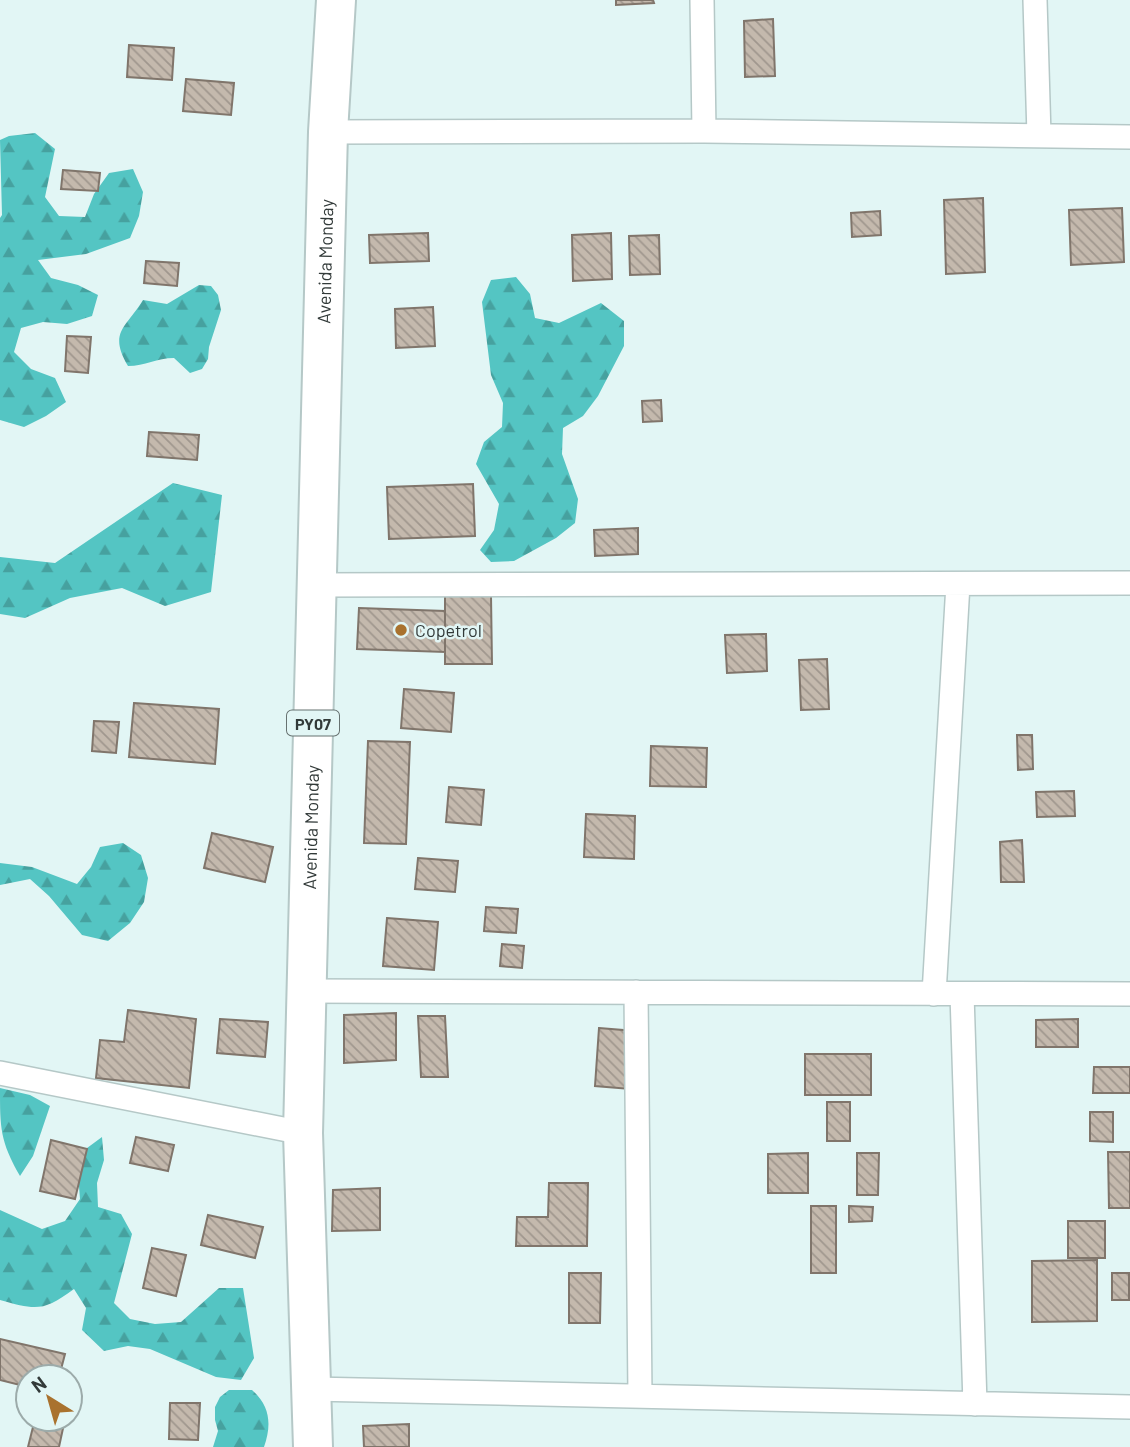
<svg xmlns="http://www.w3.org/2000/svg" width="1130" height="1447" font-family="Barlow,sans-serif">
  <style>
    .forest { fill: url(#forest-firs) }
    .building { fill: url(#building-back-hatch); stroke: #80756b; stroke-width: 2 }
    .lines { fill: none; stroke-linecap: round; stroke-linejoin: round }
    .minor-casing { stroke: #b5c8c7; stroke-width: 26 }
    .trunk-casing { stroke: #b5c8c7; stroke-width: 42 }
    .minor { stroke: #fff; stroke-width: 23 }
    .trunk { stroke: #fff; stroke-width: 38 }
    .poi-dot { fill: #a9722e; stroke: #e2f6f5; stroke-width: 2.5 }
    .labels { text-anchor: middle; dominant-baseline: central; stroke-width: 5; stroke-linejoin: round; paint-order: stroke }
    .shield { fill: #e2f6f5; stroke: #677271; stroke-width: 2 }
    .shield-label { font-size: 16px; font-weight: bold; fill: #323a39 }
    .street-label { font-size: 18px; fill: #323a39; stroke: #e2f6f5 }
    .poi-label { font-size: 18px; fill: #323a39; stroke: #e2f6f5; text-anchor: start }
  </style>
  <defs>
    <pattern id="forest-firs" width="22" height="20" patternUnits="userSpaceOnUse" patternTransform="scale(1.75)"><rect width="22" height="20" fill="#54c5c3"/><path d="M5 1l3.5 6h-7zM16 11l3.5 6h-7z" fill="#46a19f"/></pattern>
    <pattern id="building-back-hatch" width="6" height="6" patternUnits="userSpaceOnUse" patternTransform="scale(1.75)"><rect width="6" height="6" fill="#c4b9ad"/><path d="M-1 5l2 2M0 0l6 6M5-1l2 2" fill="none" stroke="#a0978e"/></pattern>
  </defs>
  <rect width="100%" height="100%" fill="#e2f6f5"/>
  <path class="forest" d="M35,133L55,149L45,197L59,216L85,217L94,194L109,173L133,169L143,192L139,216L130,238L86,254L38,260L51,278L78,285L98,295L92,316L67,324L43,322L21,328L14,352L31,369L55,378L66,402L46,416L24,427L0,420V218L2,215L0,140L9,136Z
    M516,277L530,294L535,318L559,323L601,303L624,321V346L598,396L583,416L563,428L562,454L578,499L575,523L556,538L514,561L491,562L480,550L494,530L499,504L476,464L484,442L502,427L503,403L491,375L482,302L491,280Z
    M199,285L211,286L218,295L221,310L209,347L208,359L202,369L190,373L174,358C157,358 145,366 128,366C108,332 126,328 143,300L167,304Z
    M173,483L222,495L211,592L165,606L122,588L70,598L25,618L0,614V557L55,563Z
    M123,843L141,855L148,878L144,902L130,923L108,941L82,935L49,896L30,879L0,885V863L32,867L77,884L91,867L100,847Z
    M0,1088L30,1095L50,1106L33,1156L20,1176C0,1141 0,1128 0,1088Z
    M102,1137L104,1160L97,1183L98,1207L121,1214L132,1234L114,1303L130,1319L155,1324L181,1322L219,1288H243L254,1358L241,1380L216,1377L150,1349L128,1346L104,1351L82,1330L86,1308L74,1289C43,1312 36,1310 0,1300V1210L42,1229L65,1221L80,1199L78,1174L83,1151Z
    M229,1390H252C270,1406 272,1424 264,1447H213L218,1431L215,1420V1407L220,1397Z"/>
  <path class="building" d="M616,0H653L654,3L616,5Z
    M773,19L775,76L745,77L744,21Z
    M129,45L174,48L172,80L127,77Z
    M186,79L234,83L231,115L183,111Z
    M63,170L100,173L98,191L61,189Z
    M983,198L985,272L946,274L944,200Z
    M1122,208L1124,262L1071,265L1069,210Z
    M880,211L881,235L852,237L851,213Z
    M428,233L429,261L370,263L369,235Z
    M611,233L612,279L573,281L572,235Z
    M659,235L660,274L630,275L629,236Z
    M146,261L179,263L177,286L144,283Z
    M433,307L435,346L396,348L395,309Z
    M67,336L91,337L88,373L65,371Z
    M661,400L662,421L643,422L642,401Z
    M149,432L199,435L197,460L147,456Z
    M473,484L475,536L389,539L387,487Z
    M638,528V554L595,556L594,530Z
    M445,596H491L492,664H445Z
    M359,608L445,611V652L357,649Z
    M766,634L767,671L727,673L725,635Z
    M827,659L829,709L801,710L799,660Z
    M404,689L454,693L451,732L401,728Z
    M134,703L219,709L215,764L129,757Z
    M94,721L119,722L116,753L92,751Z
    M1017,735H1032L1033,769L1018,770Z
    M368,741L410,742L406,844L364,843Z
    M651,746L707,748L706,787L650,786Z
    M449,787L484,790L481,825L446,822Z
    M1074,791L1075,816L1037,817L1036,792Z
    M586,814L635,816L634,859L584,857Z
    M212,833L273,847L265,882L204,868Z
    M1022,840L1024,882H1001L1000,842Z
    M418,858L458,861L455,892L415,889Z
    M486,907L518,909L516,933L484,931Z
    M387,918L438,922L434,970L383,966Z
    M502,944L524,946L522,968L500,966Z
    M128,1010L196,1019L189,1088L96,1078L100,1040L124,1042Z
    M396,1013V1060L344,1063V1015Z
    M418,1016H445L448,1077H421Z
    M220,1019L268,1022L265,1057L217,1053Z
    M1078,1019V1047H1036V1020Z
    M599,1028L635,1031L630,1089L595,1086Z
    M805,1054H871V1095H805Z
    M1094,1067H1130V1093H1093Z
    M827,1102H850V1141H827Z
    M1090,1112H1113V1142L1090,1141Z
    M136,1137L174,1145L168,1171L130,1163Z
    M51,1140L87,1149L75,1199L40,1191Z
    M1108,1152H1130V1208H1109Z
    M808,1153V1193H768V1154Z
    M857,1153H879L878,1195H857Z
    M549,1183H588L587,1246H516L517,1217H548Z
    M380,1188V1230L332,1231L333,1190Z
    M811,1206H836V1273H811Z
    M849,1206L873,1207L872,1221L849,1222Z
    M208,1215L263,1227L255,1258L201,1245Z
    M1068,1221H1105V1258H1068Z
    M152,1248L186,1255L176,1296L143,1288Z
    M1097,1260V1321L1032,1322V1261Z
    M569,1273H601L600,1323H569Z
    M1112,1273H1129V1300H1112Z
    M0,1339L65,1354L59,1377H28V1387L0,1380Z
    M170,1403H200L198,1440L169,1439Z
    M35,1419H65L59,1447H28Z
    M409,1424V1447H364L363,1426Z"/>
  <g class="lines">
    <defs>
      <path id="minor" d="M702,0L704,131
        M1035,0L1039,136
        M328,132L704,131L1130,137
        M317,585L1130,583
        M306,991L1130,994
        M636,992L640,1396
        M934,994L958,584
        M962,994L975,1404
        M0,1073L303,1133
        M312,1389L1130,1407"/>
      <g id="trunk">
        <path id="s1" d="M313,1447L303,1133L328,132L336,0"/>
      </g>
    </defs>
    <use href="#minor" class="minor-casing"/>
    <use href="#trunk" class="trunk-casing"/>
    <use href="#minor" class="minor"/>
    <use href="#trunk" class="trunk"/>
  </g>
  <circle class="poi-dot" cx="401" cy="630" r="7"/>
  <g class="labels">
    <rect class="shield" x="287" y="710.5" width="52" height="25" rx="5"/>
    <g class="shield-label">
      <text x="313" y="723">PY07</text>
    </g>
    <g class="street-label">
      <text stroke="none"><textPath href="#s1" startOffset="1186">Avenida Monday</textPath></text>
      <text stroke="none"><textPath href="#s1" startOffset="620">Avenida Monday</textPath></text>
    </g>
    <g class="poi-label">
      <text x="415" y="630">Copetrol</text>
    </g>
  </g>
  <g transform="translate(49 1398) rotate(323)"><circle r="33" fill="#e2f6f5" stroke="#9cabaa" stroke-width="2"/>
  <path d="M0-5L12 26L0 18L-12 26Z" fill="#a9722e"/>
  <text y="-10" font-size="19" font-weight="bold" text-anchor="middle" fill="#323a39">N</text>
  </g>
</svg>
